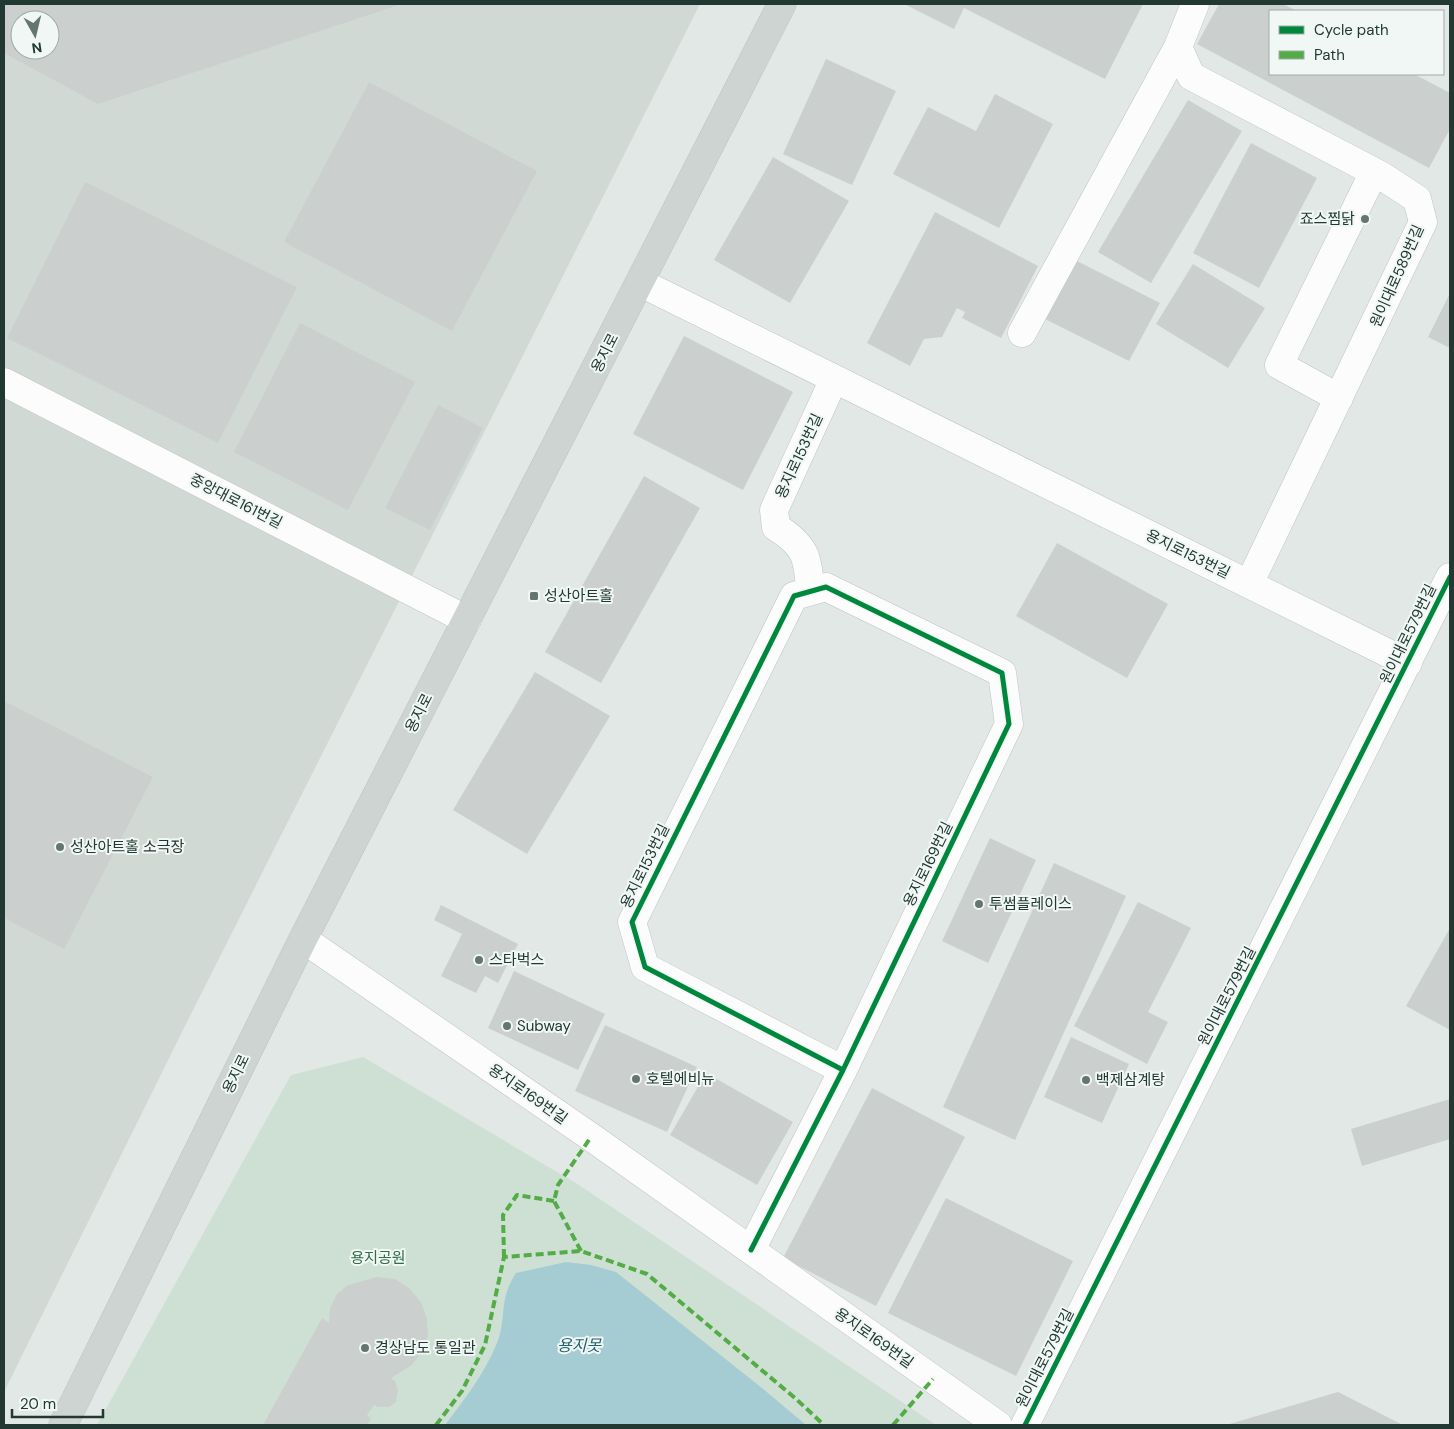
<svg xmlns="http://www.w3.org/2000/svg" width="1454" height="1429" font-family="'DM Sans','Noto Sans KR',sans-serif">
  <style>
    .built { fill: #d1d9d5; fill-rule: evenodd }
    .green { fill: #cde0d3 }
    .water { fill: #a6ccd3 }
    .building { fill: #cbd0ce; fill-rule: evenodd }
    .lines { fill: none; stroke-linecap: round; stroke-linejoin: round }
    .minor-casing { stroke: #bfc4c2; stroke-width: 29 }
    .major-casing { stroke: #bcc4c1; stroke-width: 29 }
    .minor { stroke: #fbfcfb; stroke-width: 28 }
    .major { stroke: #ced4d2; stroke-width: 28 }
    .quiet { stroke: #53ac45; stroke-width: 4; stroke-dasharray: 8 4; stroke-linecap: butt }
    .cycleway-casing { stroke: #f1f7f4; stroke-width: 8 }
    .cycleway { stroke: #00873e; stroke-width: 5 }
    .poi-dot { fill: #657671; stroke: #f1f7f4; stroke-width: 2 }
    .labels { text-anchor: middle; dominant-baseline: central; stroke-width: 4; stroke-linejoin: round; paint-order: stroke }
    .poi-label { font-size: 15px; fill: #223933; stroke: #f1f7f4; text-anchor: start }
    .street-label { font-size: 15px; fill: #223933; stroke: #f1f7f4 }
    .park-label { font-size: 15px; fill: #306d48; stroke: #f1f7f4 }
    .water-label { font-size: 16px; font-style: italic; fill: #216270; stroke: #f1f7f4 }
  </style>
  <rect width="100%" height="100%" fill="#e2e8e5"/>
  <path class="built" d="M4,4H700L183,1030L4,1392ZM20,20H50V50H20Z"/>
  <path class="green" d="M363,1057L579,1185L936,1425H97L291,1075Z"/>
  <path class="water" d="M566,1262L591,1265L616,1272L762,1388L806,1425H445C464,1400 485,1373 497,1343C507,1318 498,1300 516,1273Z"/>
  <path class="building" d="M4,4H402L98,104L4,53ZM20,20H50V50H20Z
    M904,4H1143L1105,79L964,8L954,29Z
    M1219,4H1283L1297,11H1270V74H1414L1450,93V129L1429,168L1197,44Z
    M826,59L896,91L852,185L783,154Z
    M369,82L537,171L452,331L284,242Z
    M995,94L1053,124L999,228L893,174L928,107L976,131Z
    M1188,100L1242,131L1151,283L1098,252Z
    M1251,143L1317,178L1259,288L1193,253Z
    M773,157L849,201L790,303L714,260Z
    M85,182L297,287L218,443L7,338Z
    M935,212L1038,266L1001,338L962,318L965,312L957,308L942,337L924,339L910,366L867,343Z
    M1071,258L1160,303L1129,361L1041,317Z
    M1193,264L1265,308L1228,368L1156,324Z
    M1450,293V348L1428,337Z
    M300,323L415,382L348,510L234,452Z
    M684,336L793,392L743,490L633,434Z
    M438,405L483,428L430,530L385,508Z
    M644,476L700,508L601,683L545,652Z
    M1057,543L1168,604L1127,678L1016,616Z
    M535,672L610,716L527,854L453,810Z
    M4,701L153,777L64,949L4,918Z
    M990,838L1036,860L988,963L942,941Z
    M1054,863L1126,896L1015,1140L943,1107Z
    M1138,902L1191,928L1148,1012L1168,1022L1147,1064L1074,1026Z
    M441,905L518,944L498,983L485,976L476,993L441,976L462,934L434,920Z
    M1450,928V1030L1406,1006Z
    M514,971L605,1014L578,1070L488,1028Z
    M605,1025L697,1067L667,1132L575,1091Z
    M1071,1037L1129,1064L1102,1123L1044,1097Z
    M706,1073L793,1122L757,1185L670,1135Z
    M872,1088L965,1137L876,1306L783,1258Z
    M1450,1099V1139L1362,1166L1351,1129Z
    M946,1198L1073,1261L1016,1376L888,1313Z
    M377,1277L395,1279L409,1288L421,1302L427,1319L428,1336L422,1352L412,1365L391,1378L395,1381L398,1390L396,1402L389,1407H378L374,1405L367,1415L371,1419L367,1425H263L322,1318L329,1323L330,1308L337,1294L348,1285Z
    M1338,1392L1403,1425H1226Z"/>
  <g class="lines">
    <defs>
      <path id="minor" d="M1195,4L1178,47L1191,76L1382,176L1417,199L1423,222L1249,584
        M641,283L1408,663
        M1022,333L1178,47
        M4,382L467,620
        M1339,398L1279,365L1374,172
        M810,591C808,557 806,546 776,527L774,510L834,379
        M303,939L591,1137L998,1425
        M751,1250L843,1070L1009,724L1002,673L826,587L794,596L632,922L645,967L843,1070
        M1025,1425L1450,577"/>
      <path id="major" d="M63,1425L303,939L782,4"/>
    </defs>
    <use href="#minor" class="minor-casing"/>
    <use href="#major" class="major-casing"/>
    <use href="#minor" class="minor"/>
    <use href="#major" class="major"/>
    <path class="quiet" d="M581,1251L554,1201L558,1185L591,1137
      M504,1257L503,1215L517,1195L554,1201
      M436,1425L462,1391L485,1345L504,1257L581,1251L647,1274L795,1398L824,1425
      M893,1425L933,1379"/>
    <defs>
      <path id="cycleway" d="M751,1250L843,1070L1009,724L1002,673L826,587L794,596L632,922L645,967L843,1070
        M1025,1425L1450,577"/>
    </defs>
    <use href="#cycleway" class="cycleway-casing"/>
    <use href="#cycleway" class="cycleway"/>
  </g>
  <g class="poi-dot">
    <circle cx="1365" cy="219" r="5"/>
    <rect x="529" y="591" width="10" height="10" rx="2.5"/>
    <circle cx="60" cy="847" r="5"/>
    <circle cx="979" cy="904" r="5"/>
    <circle cx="479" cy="960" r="5"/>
    <circle cx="507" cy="1026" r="5"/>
    <circle cx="636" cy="1079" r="5"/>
    <circle cx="1086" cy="1080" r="5"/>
    <circle cx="365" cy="1348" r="5"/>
  </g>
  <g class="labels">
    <g class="poi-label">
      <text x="1355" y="219" text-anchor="end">죠스찜닭</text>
      <text x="544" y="596">성산아트홀</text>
      <text x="70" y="847">성산아트홀 소극장</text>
      <text x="989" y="904">투썸플레이스</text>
      <text x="489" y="960">스타벅스</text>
      <text x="517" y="1026">Subway</text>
      <text x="646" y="1079">호텔에비뉴</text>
      <text x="1096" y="1080">백제삼계탕</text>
      <text x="375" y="1348">경상남도 통일관</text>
    </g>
    <g class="street-label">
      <text transform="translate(1397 276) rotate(-66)">원이대로589번길</text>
      <text transform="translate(605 353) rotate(-63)">용지로</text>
      <text transform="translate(799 456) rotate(-65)">용지로153번길</text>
      <text transform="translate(236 501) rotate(27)">중앙대로161번길</text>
      <text transform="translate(1188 554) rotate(26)">용지로153번길</text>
      <text transform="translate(1408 634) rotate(-64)">원이대로579번길</text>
      <text transform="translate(419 713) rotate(-63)">용지로</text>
      <text transform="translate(928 864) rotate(-64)">용지로169번길</text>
      <text transform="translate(645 866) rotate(-64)">용지로153번길</text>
      <text transform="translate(1227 996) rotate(-63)">원이대로579번길</text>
      <text transform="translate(236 1074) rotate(-64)">용지로</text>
      <text transform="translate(528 1094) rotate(35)">용지로169번길</text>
      <text transform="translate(874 1338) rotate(35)">용지로169번길</text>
      <text transform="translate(1045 1358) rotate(-63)">원이대로579번길</text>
    </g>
    <g class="park-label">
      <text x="378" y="1258">용지공원</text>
    </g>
    <g class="water-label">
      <text x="579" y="1345">용지못</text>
    </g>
  </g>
  <rect width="1454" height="1429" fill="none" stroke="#223933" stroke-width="10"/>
  <rect x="1269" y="10" width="175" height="65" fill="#f1f7f4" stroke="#9eaba7"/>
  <rect x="1279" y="26" width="25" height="8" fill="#00873e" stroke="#9eaba7"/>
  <text x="1314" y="35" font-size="15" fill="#223933">Cycle path</text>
  <rect x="1279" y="51" width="25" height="8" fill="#53ac45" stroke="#9eaba7"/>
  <text x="1314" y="60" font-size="15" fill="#223933">Path</text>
  <g transform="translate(35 35) rotate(172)"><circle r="24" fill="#f1f7f4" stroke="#9eaba7"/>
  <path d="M0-4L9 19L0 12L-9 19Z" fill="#657671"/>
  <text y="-8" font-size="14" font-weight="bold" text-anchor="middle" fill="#223933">N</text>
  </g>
  <path d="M12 1409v8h91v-8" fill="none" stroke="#223933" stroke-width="2.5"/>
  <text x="20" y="1409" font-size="15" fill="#223933" stroke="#f1f7f4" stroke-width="4" paint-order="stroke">20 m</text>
</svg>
